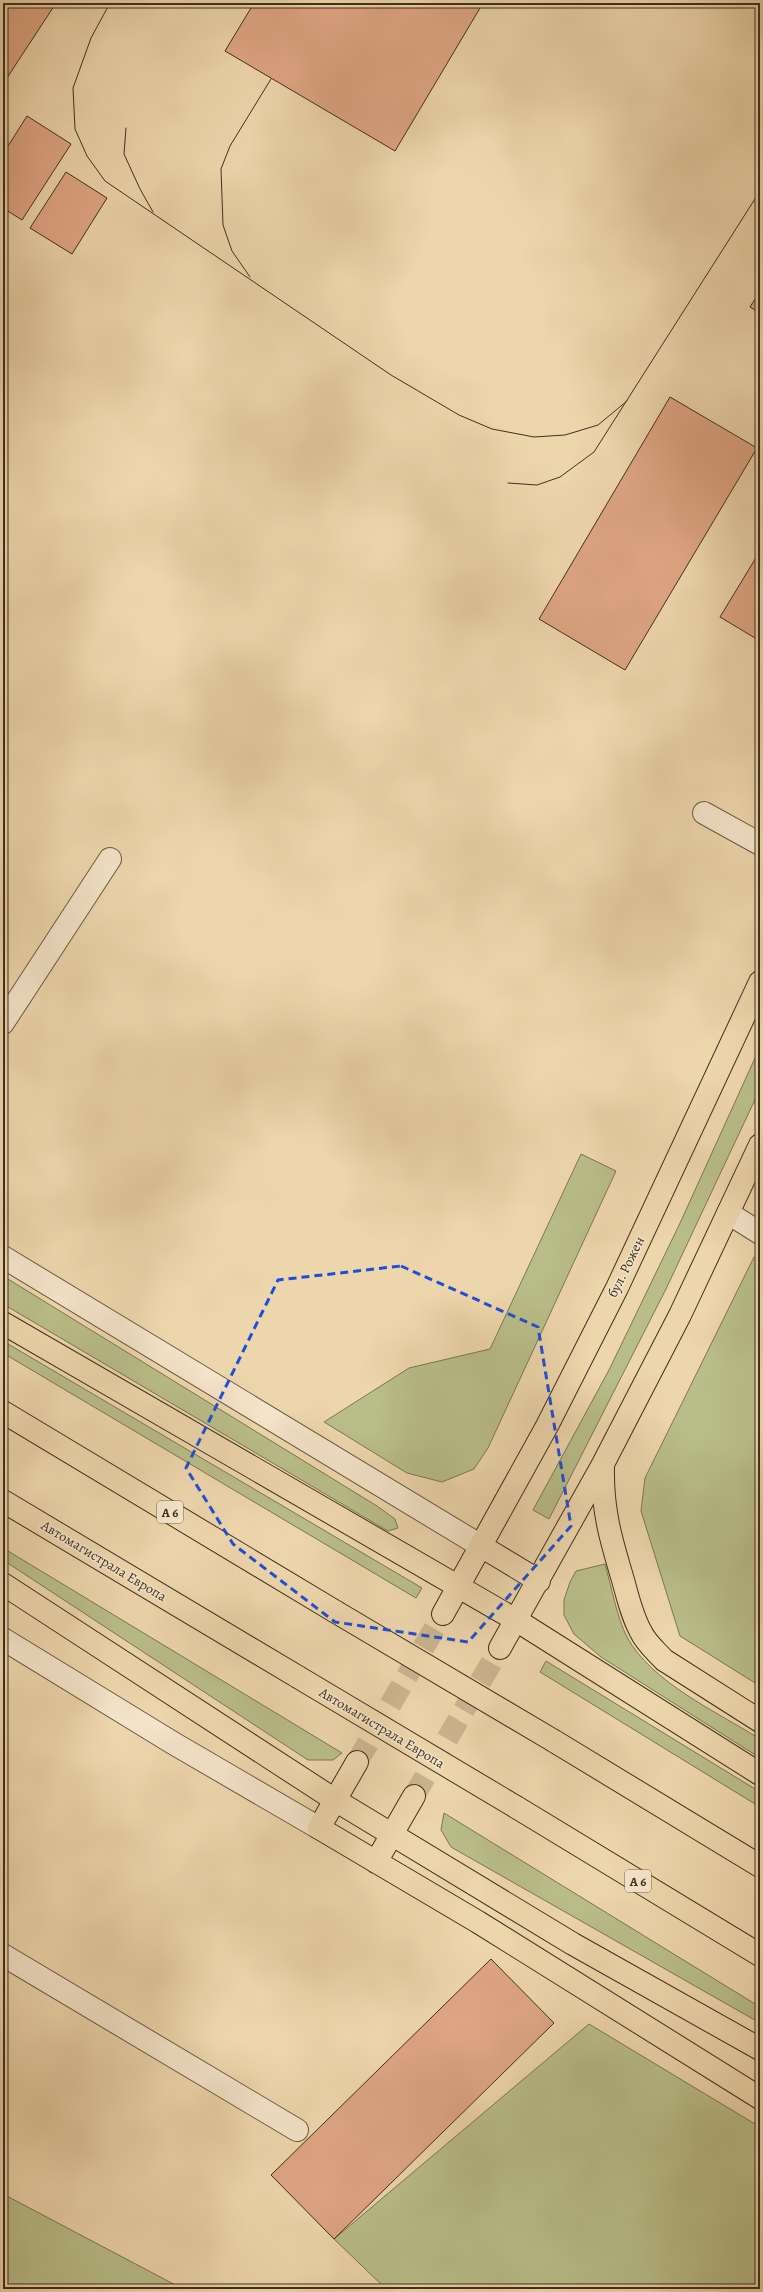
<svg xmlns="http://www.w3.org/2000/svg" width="763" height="2292" font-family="Alegreya,serif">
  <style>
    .green { fill: #b9be89; stroke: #7b7655 }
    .building { fill: #dfa684; stroke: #3d2f21 }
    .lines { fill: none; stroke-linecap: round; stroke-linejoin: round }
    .major-tunnel { stroke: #cbb590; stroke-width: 22; stroke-dasharray: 22 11; stroke-linecap: butt }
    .minor-casing { stroke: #695944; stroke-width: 24 }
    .major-casing { stroke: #3d2f21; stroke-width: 24 }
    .highway-casing { stroke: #3d2f21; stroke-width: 24 }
    .minor { stroke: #f4e4c9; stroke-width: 22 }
    .major { stroke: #eed6ac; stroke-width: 22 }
    .highway { stroke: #eed6ac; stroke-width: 22 }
    .tram { stroke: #3d2f21; stroke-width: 1 }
    .highway-bridge-casing { stroke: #3d2f21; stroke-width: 24; stroke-linecap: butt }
    .highway-bridge { stroke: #eed6ac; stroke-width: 22 }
    .marked { fill: none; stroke: #1d4ed8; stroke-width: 3; stroke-dasharray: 8 5; stroke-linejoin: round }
    .labels { text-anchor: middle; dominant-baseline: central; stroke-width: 3; stroke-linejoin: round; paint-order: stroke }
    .shield { fill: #f4e4c9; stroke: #746553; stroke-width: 1 }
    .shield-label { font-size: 13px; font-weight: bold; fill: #3d2f21 }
    .street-label { font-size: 14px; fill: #3d2f21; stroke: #f4e4c9 }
  </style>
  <rect width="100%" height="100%" fill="#eed6ac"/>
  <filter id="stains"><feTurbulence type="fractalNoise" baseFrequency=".005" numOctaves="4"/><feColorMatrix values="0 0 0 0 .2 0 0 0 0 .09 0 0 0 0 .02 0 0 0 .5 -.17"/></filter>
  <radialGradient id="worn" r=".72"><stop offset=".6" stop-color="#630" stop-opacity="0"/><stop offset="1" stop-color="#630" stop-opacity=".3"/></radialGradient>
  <path class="green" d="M760,1047V1089L666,1289L549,1519L533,1510L609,1370L681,1221Z
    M581,1154L616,1171L488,1448L474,1469L442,1482L407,1473L324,1422L409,1368L490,1349Z
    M754,1257L760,1260V1686L680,1636L641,1511L645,1478Z
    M3,1276L377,1506L395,1519L398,1528L388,1531L3,1304Z
    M3,1341L422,1588L416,1598L3,1353Z
    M3,1548L342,1753L333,1760H308L3,1560Z
    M605,1564C611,1585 617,1618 627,1637C651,1682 717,1712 760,1739V1758L601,1657L574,1634L564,1615V1600L570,1582L576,1571Z
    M546,1661L760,1792V1807L540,1672Z
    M444,1813L760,2007V2023L451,1847L441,1830Z
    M589,2024L760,2127V2289H386L334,2239Z
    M3,2194L183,2289H3Z"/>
  <path class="building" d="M3,3H56L3,84Z
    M254,3H483L395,151L225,51Z
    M27,116L71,144L22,220L3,208V154Z
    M66,172L107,198L72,254L30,228Z
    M760,291V313L750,307Z
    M670,397L757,448L625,670L539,619Z
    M760,551V641L720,617Z
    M491,1959L554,2023L334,2239L271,2175Z"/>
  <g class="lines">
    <path class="major-tunnel" d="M357,1762L443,1614
      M414,1796L500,1648"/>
    <defs>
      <path id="minor" d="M704,813L760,844
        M3,1023L110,859
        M728,1213L760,1233
        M3,1257L481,1546
        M3,1639L173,1743L319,1828
        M3,1955L297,2130"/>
      <path id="major" d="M603,1467C602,1510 611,1540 623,1580C628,1598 632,1616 641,1632C646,1643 656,1651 664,1660L760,1721
        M481,1546L539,1581
        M443,1614L547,1426L617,1288L760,982
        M500,1648L603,1464L680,1315L760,1145
        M357,1762L319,1828L478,1922L760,2098
        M376,1862L414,1796"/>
      <path id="highway" d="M3,1323L516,1620L760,1774
        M3,1412L336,1612
        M3,1501L298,1677
        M3,1584L335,1800L573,1944L760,2049
        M554,1741L760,1866
        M516,1807L760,1955"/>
    </defs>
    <use href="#minor" class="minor-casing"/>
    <use href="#major" class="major-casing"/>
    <use href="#highway" class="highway-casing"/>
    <use href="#minor" class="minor"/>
    <use href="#major" class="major"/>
    <use href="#highway" class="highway"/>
    <path class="tram" d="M110,3L91,38L73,88L75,129L87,156L105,181L391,375L459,415L492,429L534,437L565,435L598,425L627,401
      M126,128L124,154L140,189L153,212
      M250,277L232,251L223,225L221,169L230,146L271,79
      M508,483L537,485L560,477L594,452L760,191"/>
    <defs>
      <path id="highway-bridge" d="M336,1612L554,1741
        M298,1677L516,1807"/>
    </defs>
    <use href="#highway-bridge" class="highway-bridge-casing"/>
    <use href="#highway-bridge" class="highway-bridge"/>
  </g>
  <path class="marked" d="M401,1266L538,1327L571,1526L468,1642L335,1622L233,1544L186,1468L278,1280Z"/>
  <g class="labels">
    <g class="shield">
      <rect x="157" y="1501" width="26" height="22" rx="3"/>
      <rect x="625" y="1870" width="26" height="22" rx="3"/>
    </g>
    <g class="shield-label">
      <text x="170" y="1512">A 6</text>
      <text x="638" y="1881">A 6</text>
    </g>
    <g class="street-label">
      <text transform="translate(626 1267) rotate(-64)">бул. Рожен</text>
      <text transform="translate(104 1561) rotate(31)">Автомагистрала Европа</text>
      <text transform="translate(382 1728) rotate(31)">Автомагистрала Европа</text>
    </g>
  </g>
  <rect width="763" height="2292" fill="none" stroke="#eed6ac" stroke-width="16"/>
  <rect x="4" y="4" width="755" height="2284" fill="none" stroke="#3d2f21" stroke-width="2"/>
  <rect x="8" y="8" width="747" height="2276" fill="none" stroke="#3d2f21"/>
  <rect width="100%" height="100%" filter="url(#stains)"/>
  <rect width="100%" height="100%" fill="url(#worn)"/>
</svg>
